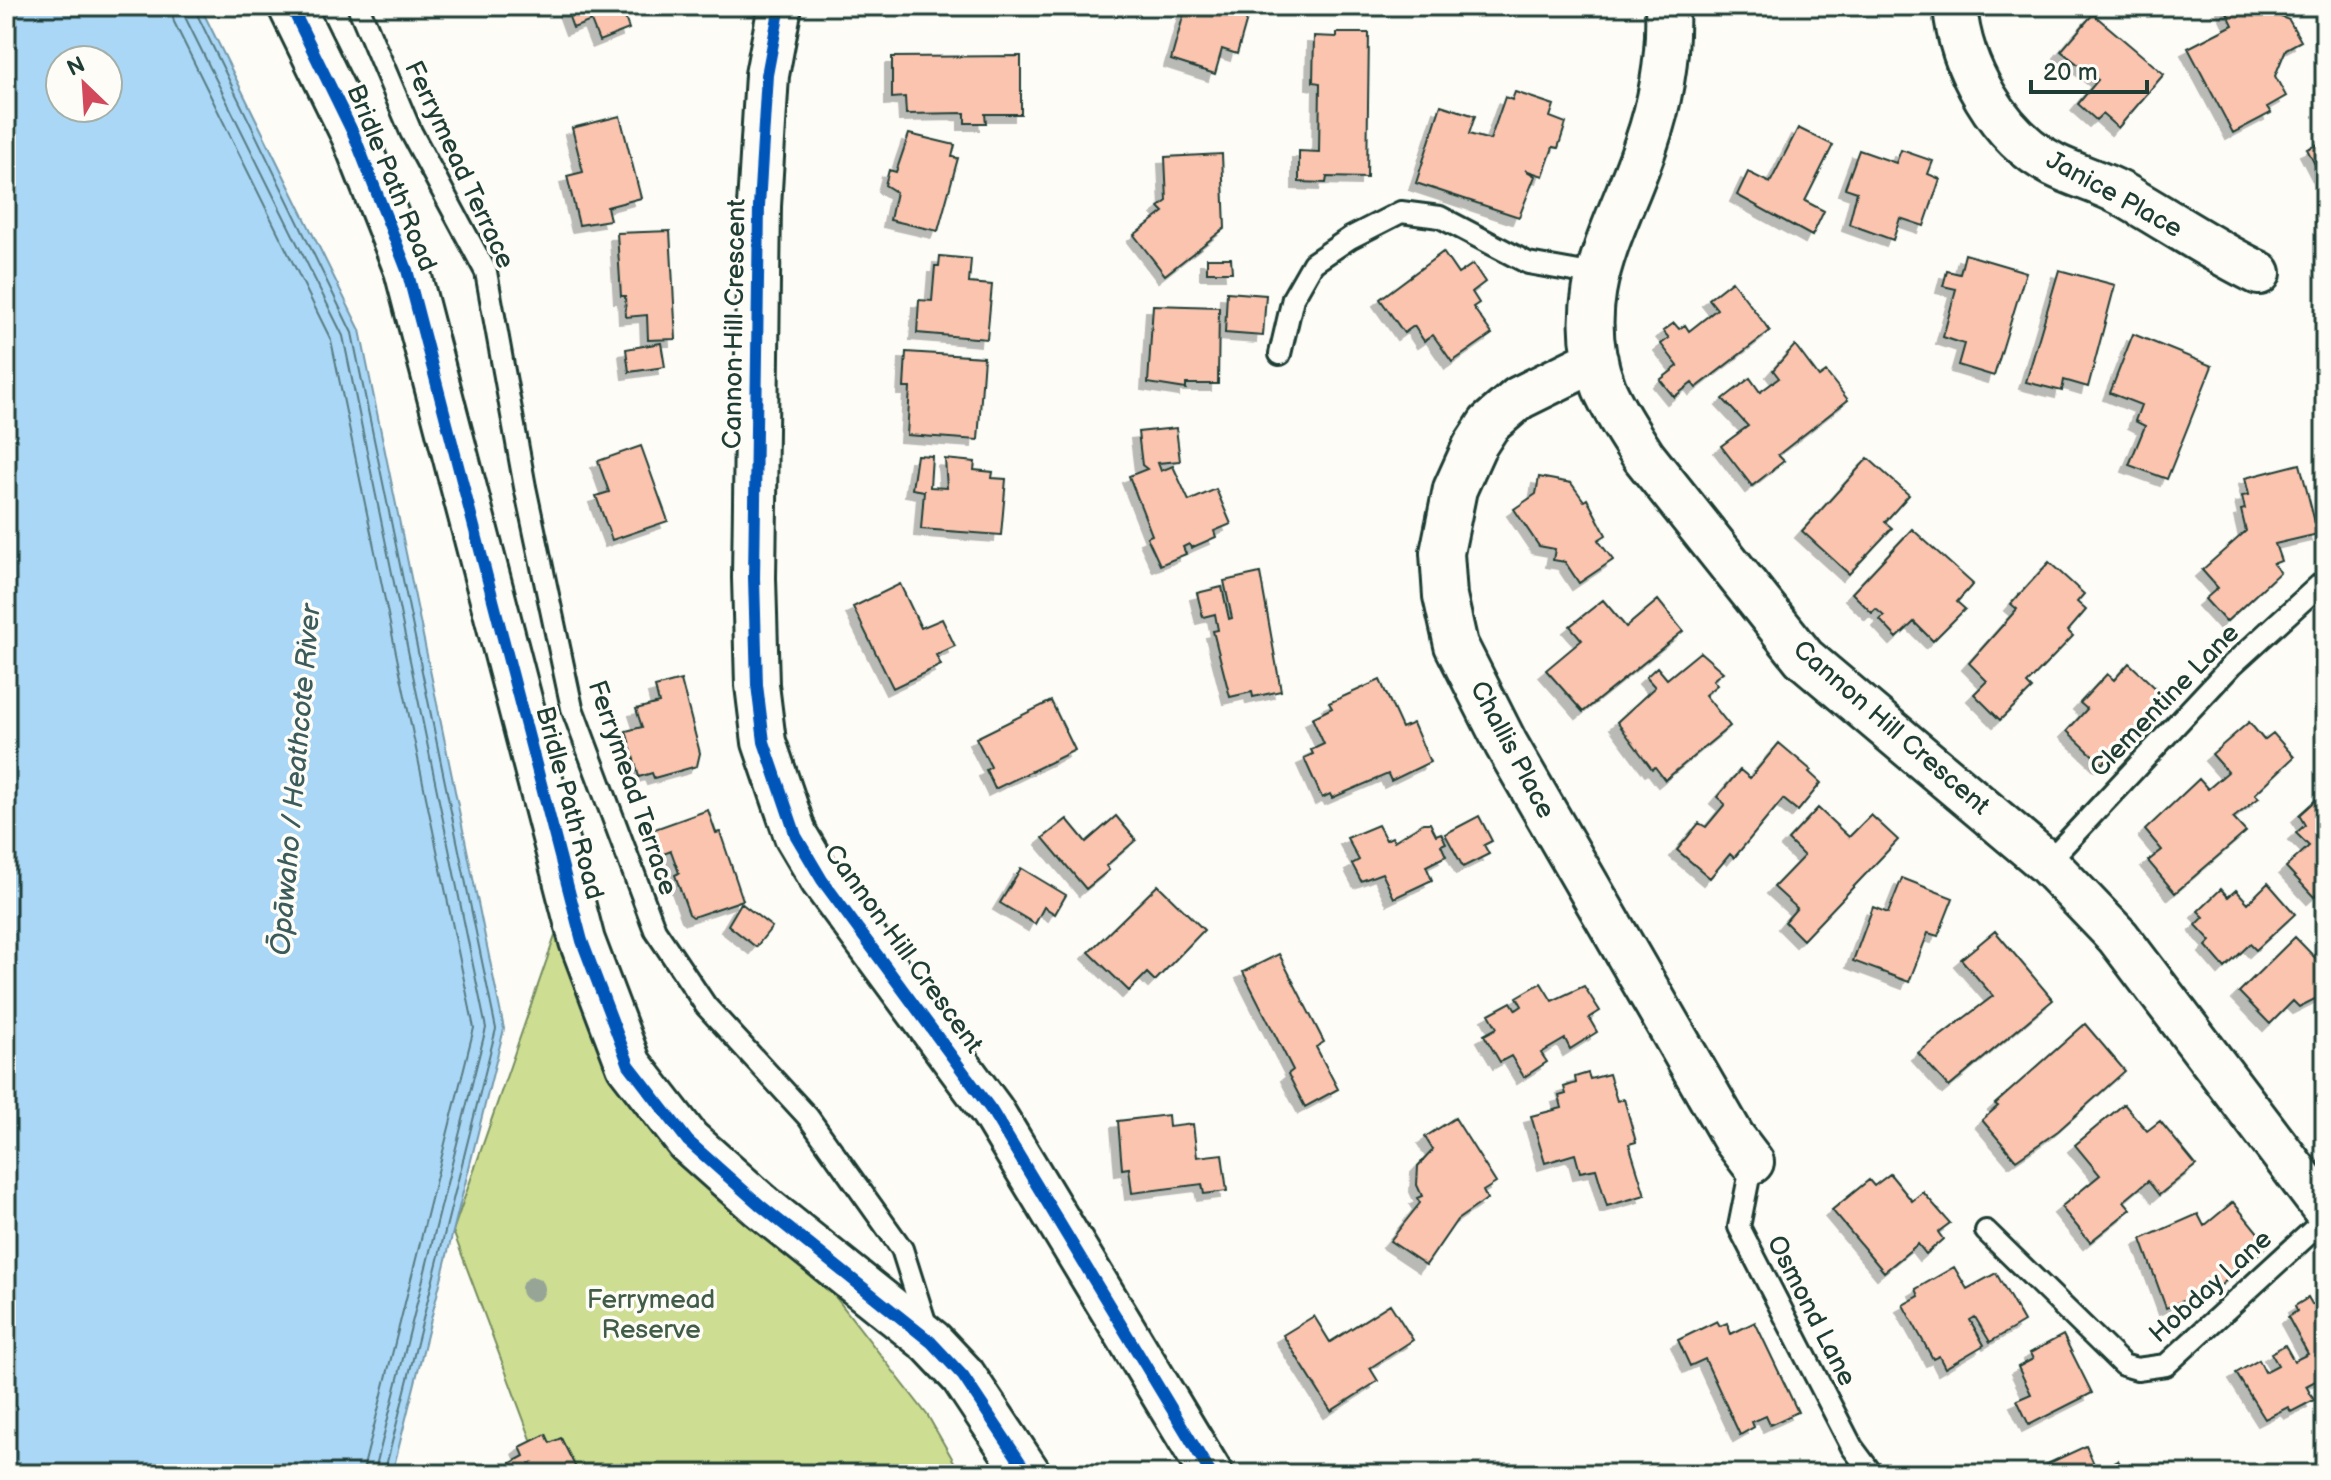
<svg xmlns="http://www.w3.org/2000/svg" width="2331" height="1480" font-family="'Balsamiq Sans',sans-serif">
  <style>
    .green { fill: #cddd91; stroke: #768d62; stroke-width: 2 }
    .water { fill: #abd7f7; stroke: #7399a9; stroke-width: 2; fill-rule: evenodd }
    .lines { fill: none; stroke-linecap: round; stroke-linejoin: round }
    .shore { stroke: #577b82; stroke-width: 2 }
    .building { fill: #fbc4af; stroke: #1f3d34; stroke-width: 2; filter: url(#shadow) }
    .service-casing { stroke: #1f3d34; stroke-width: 26 }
    .minor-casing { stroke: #1f3d34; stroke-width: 48 }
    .tertiary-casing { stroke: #1f3d34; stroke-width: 50 }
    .service { stroke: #fdfcf7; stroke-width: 20 }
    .minor { stroke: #fdfcf7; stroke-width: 42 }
    .tertiary { stroke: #fdfcf7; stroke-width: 44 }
    .cycleway-casing { stroke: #fdfcf7; stroke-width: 17 }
    .cycleway { stroke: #0057b8; stroke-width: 12 }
    .tree { fill: #96a596 }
    .labels { text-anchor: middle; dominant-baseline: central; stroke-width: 7; stroke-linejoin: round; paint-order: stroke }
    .street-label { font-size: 26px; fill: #1f3d34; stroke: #fdfcf7 }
    .park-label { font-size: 26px; fill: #425d47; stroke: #fdfcf7 }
    .water-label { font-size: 28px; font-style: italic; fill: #3b5c5b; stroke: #fdfcf7 }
  </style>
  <defs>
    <filter id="shadow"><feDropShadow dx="-7" dy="7" stdDeviation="0" flood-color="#0004"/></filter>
  </defs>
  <rect width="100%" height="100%" fill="#fdfcf7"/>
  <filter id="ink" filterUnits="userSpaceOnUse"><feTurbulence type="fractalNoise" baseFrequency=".0125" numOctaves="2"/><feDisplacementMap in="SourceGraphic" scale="16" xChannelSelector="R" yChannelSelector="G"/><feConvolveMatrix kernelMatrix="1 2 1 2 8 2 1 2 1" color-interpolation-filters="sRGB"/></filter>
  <g filter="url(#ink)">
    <path class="green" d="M555,936L928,1416L961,1474H544L453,1231Z"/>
    <path class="water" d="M6,6H200L360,330L504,1029L392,1474H6ZM60,60H108V108H60Z"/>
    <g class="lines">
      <path class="shore" d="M171,6L174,22L331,340L474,1028L362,1474
        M183,6L185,17L343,336L486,1028L374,1474
        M193,6L352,333L496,1029L384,1474"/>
    </g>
    <path class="building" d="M565,6H621L629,29L599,41L591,21L573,28Z
      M1186,6H1239L1249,12L1237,54L1222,49L1215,74L1171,60Z
      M2224,6H2276L2281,17L2289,20L2301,41L2286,49L2275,76L2286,96L2267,107L2271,113L2233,133L2188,48L2233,25Z
      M2093,14L2164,74L2118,128L2102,114L2096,120L2078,104L2098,80L2061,51Z
      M1337,33H1369L1367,178L1327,177L1326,183L1299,182V151L1319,152L1320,83L1313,82L1314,36L1337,37Z
      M1021,56V114H985L986,123H965V113L906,114L905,97L892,98V57Z
      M1515,92L1554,105L1550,117L1566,123L1558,148L1553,147L1543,176L1525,170L1535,176L1519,217L1416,183L1441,105L1475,116L1469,134L1490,140L1505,97L1512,100Z
      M620,116L641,198L607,207L610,220L579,225L567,176L583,172L572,128Z
      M1798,128L1833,145L1805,201L1824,211L1812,236L1737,195L1748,172L1770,183Z
      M909,134L955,145L952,157L958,158L938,231L890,220L896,192L885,185L889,170L896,172Z
      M2325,141V184L2307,149Z
      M1859,150L1896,163L1901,150L1933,161L1928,174L1940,179L1924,226L1900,218L1893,240L1849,224L1857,192L1845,188Z
      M1222,154L1225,228L1165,275L1134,235L1164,212L1159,207L1167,201L1165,157Z
      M670,231L676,339L648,340L647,315L626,317L625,296H621L617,233Z
      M1443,252L1458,274L1473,264L1485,282L1472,292L1479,303L1473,307L1492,334L1452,362L1433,335L1424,341L1414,326L1404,333L1380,299Z
      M1965,254L2026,272L1994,376L1958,365L1964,344L1943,337L1956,289L1943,286L1947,271L1960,274Z
      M940,256L971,259L969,283L992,285L987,339L917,333L919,300L932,301L935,266H939Z
      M1207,258H1231L1232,272H1207Z
      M2059,270L2115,285L2088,387L2064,380L2062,391L2026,382Z
      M1732,281L1770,331L1696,388L1692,383L1674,397L1660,380L1678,366L1661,344L1669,338L1663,331L1674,323L1679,329L1685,325L1689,331L1717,309L1709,299Z
      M1227,292L1266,295L1263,336L1225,333Z
      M1153,305L1219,307L1218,384H1186V389L1148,383Z
      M2133,334L2212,366L2167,479L2129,465L2145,426L2135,421L2141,405L2110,393Z
      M661,343L665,367L629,372L626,349Z
      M1795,345L1819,377L1826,372L1848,400L1778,455L1784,461L1752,486L1721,446L1748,426L1723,399L1750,378L1760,392L1779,378L1773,370Z
      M906,352L984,357L978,440L907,435L910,388H904Z
      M1176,428L1180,461L1158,463L1161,471L1173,466L1189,501L1216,489L1231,524L1214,531L1216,537L1191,548L1189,544L1183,547L1186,554L1160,565L1147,537L1152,535L1129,476L1147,469L1142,465L1138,432Z
      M641,446L668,521L612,540L596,496L609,492L598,461Z
      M917,455L932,456L930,487L947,488L945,459L975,462L974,470L993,472L992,478L1006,479L1001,535L921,529L924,491L912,489Z
      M1868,458L1909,495L1885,522L1892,528L1849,574L1802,531Z
      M2300,464L2318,534L2275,544L2281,561L2273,564L2280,572L2226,622L2205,599L2218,588L2202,570L2246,531L2241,510L2245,509L2242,496L2249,495L2245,478Z
      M1539,477L1571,483L1584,501L1587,499L1606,535L1598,540L1613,560L1579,583L1565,562L1553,560L1555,549L1539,546L1514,509L1536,494Z
      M1912,529L1973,584L1957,602L1965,609L1933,641L1914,622L1897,638L1880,620L1884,616L1876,609L1872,613L1852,593Z
      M2049,562L2084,594L2077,602L2086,610L2068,631L2073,636L2027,684L2032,689L2000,720L1974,694L1987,681L1969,663L2017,609L2011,604Z
      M1260,573L1281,691L1253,697L1252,692L1230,697L1213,631L1218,630L1215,614L1203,617L1197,593L1222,587L1229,619L1232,618L1224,581Z
      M900,584L921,628L942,619L955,646L936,655L941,665L893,688L853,607Z
      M1603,600L1626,627L1658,600L1683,631L1583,712L1546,670L1582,640L1570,626Z
      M1700,652L1723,672L1713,680L1717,685L1705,695L1730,726L1665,780L1655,767L1652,769L1617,722L1655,687L1646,677L1657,667L1667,679Z
      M2129,663L2165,697L2135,729L2139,733L2127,746L2122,742L2102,764L2067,731L2087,709L2080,703L2107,674L2114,680Z
      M681,680L700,753L697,766L654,778L652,773L639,777L626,731L642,727L636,709L659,703L655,687Z
      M1380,680L1402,728L1413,723L1430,762L1391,781L1388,774L1332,798L1330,794L1322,798L1304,758L1313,754L1311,750L1324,744L1312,718L1332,708L1329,703Z
      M1051,701L1075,750L995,789L986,770L991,767L976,738Z
      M2249,722L2264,740L2273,733L2294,757L2255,794L2259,798L2233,818L2246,832L2175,893L2148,861L2162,850L2145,830L2199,779L2208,789L2228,772L2212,754Z
      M1779,743L1811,770L1809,772L1821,783L1798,811L1783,799L1734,858L1730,854L1710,878L1677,850L1699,823L1706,827L1725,804L1717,797L1740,770L1750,778Z
      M2320,796L2325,802V887L2314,897L2286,867L2309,846L2296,833L2305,825L2299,815Z
      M1818,808L1849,837L1871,815L1898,840L1803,940L1785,922L1797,908L1774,887L1804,856L1788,840Z
      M708,810L716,833L720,832L722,838L743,900L693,917L689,914L675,875L679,873L671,851L661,855L652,830Z
      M1116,816L1136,840L1106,866L1109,870L1086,889L1043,838L1067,819L1086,842Z
      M1479,816L1492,841L1484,845L1489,854L1463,867L1445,834Z
      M1423,823H1430L1436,835L1441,833L1446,843L1441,845L1446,856L1426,866L1432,880L1394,898L1382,873L1361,881L1352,864L1359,860L1347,838L1378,825L1386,840L1392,837L1394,841Z
      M1021,868L1066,895L1055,914L1044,907L1035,924L1000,903Z
      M1902,878L1953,898L1938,936L1928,933L1909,982L1853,961L1873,907L1888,913Z
      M2268,883L2295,914L2256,950L2250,944L2225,968L2206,946L2211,941L2196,925L2204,917L2198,911L2221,889L2228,897L2236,890L2248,903Z
      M1158,885L1204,930L1155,981L1147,973L1129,991L1089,952Z
      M741,903L772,927L756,947L728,925Z
      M1995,931L2053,1000L1949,1087L1918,1053L1993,996L1961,959Z
      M2295,937L2325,968V994L2299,1007L2293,1001L2270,1024L2239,992Z
      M1279,954L1324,1042L1316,1047L1338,1089L1305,1107L1288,1074L1293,1070L1243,972Z
      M1541,983L1552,1001L1584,986L1600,1011L1589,1018L1597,1032L1570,1049L1565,1039L1541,1053L1547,1062L1524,1077L1511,1056L1500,1062L1484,1035L1497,1028L1489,1014L1511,1002L1516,1010L1522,1006L1517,997Z
      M2085,1024L2125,1071L2058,1131L2016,1160L1982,1120L1998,1106L1995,1104Z
      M1588,1073L1590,1079L1609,1074L1617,1101L1624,1099L1636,1142L1629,1144L1645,1195L1607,1206L1596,1169L1580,1172L1575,1154L1545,1163L1531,1116L1562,1108L1559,1096L1566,1094L1564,1087L1576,1083L1575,1077Z
      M2124,1104L2147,1131L2160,1121L2196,1165L2159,1195L2148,1181L2124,1201L2131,1209L2090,1242L2061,1207L2100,1175L2075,1145Z
      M1168,1115L1169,1127L1193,1124L1197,1157L1222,1154L1227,1191L1204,1194L1202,1184L1132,1193L1129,1168L1122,1169L1118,1121Z
      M1455,1118L1496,1183L1483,1191L1487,1199L1457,1220L1426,1265L1390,1241L1420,1203L1417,1198L1422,1196L1417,1185L1418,1166L1433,1150L1425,1137Z
      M1890,1174L1912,1201L1923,1192L1950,1223L1938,1232L1943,1239L1926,1254L1918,1244L1884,1272L1832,1210L1869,1180L1874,1186Z
      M2233,1202L2268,1245L2221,1285L2166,1308L2141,1239L2198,1214L2204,1226Z
      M1954,1267L1967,1289L1996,1273L2024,1322L1990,1342L1975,1317L1970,1320L1984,1345L1945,1368L1939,1356L1933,1359L1903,1305L1919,1296L1916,1289Z
      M2308,1298L2312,1305L2323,1299L2325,1301V1376L2306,1386L2314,1400L2291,1412L2288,1407L2265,1419L2236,1373L2259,1360L2265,1372L2278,1365L2271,1353L2285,1345L2294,1361L2308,1354L2288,1317L2297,1311L2295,1306Z
      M1390,1304L1413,1340L1370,1368L1378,1381L1331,1411L1283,1335L1314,1316L1330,1342Z
      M1717,1321L1720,1326L1727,1323L1731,1334L1755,1322L1798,1412L1770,1425L1766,1416L1752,1422L1754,1427L1740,1435L1705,1359L1690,1366L1678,1340Z
      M2063,1335L2092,1393L2029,1425L2017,1400L2031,1394L2018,1367L2033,1359L2030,1353Z
      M546,1434L550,1443L561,1438L579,1474H516L511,1463L524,1456L520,1447Z
      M2086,1446L2097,1471L2118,1460L2125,1474H2052L2047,1464Z"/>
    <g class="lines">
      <defs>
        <path id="service" d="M358,6L411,132L486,272L525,487L572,708L655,930L706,1006L808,1117L902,1249L927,1328
          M1280,354L1293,298L1313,263L1350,238L1401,212L1440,217L1528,263L1596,275
          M2047,863L2232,665L2325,580
          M1752,1162L1739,1227L1852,1447L1872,1474
          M1986,1231L2123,1365L2137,1369L2166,1365L2325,1219"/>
        <path id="minor" d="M780,6L767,75L759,206L754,578L757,685L764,742L796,836L822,880L992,1111L1211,1474
          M1667,6C1669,54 1662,98 1646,144C1618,229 1568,295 1604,388C1614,412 1630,435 1644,457L1804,658L2047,863L2118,937L2325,1210
          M1955,6C1960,67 1999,137 2054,165C2076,176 2100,182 2122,194C2168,220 2211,250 2259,273
          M1596,360L1519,398L1489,424L1474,447L1455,489L1442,553L1445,596L1456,645L1506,744L1733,1137L1752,1162"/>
        <path id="tertiary" d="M291,6L354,135L407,270L582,941L629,1065L688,1141L761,1206L931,1342L963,1376L1028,1474"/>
      </defs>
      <use href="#service" class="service-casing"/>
      <use href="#minor" class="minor-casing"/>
      <use href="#tertiary" class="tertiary-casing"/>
      <use href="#service" class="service"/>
      <use href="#minor" class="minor"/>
      <use href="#tertiary" class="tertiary"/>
      <defs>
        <path id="cycleway" d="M291,6L354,135L407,270L582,941L629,1065L688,1141L761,1206L931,1342L963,1376L1028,1474
          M780,6L767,75L759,206L754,578L757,685L764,742L796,836L822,880L992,1111L1211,1474"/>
      </defs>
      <use href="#cycleway" class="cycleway-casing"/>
      <use href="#cycleway" class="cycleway"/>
    </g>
    <circle class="tree" cx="533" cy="1289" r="12"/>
  </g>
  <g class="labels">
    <g class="street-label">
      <text transform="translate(459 165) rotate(65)">Ferrymead Terrace</text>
      <text transform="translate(391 178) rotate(68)">Bridle Path Road</text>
      <text transform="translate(2114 195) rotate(29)">Janice Place</text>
      <text transform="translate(735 324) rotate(-89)">Cannon Hill Crescent</text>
      <text transform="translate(2165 701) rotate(-46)">Clementine Lane</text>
      <text transform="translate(1891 728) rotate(41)">Cannon Hill Crescent</text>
      <text transform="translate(1512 750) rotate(62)">Challis Place</text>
      <text transform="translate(632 788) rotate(71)">Ferrymead Terrace</text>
      <text transform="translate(569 803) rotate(75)">Bridle Path Road</text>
      <text transform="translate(903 949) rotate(54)">Cannon Hill Crescent</text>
      <text transform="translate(2211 1287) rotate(-42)">Hobday Lane</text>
      <text transform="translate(1811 1311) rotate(63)">Osmond Lane</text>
    </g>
    <g class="park-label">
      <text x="651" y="1300">Ferrymead<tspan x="651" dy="30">Reserve</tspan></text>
    </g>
    <g class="water-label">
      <text transform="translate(296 780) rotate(-85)">Ōpāwaho / Heathcote River</text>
    </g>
  </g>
  <rect width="2331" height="1480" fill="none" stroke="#fdfcf7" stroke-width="32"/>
  <rect x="16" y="16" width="2299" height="1448" fill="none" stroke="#1f3d34" stroke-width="3" filter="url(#ink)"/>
  <g transform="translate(84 84) rotate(335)"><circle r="38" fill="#fdfcf7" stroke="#a4b0a9" stroke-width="2"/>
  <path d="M0-6L14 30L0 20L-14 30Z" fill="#d1495b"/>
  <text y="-12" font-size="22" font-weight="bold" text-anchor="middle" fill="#1f3d34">N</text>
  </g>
  <path d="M2031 80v12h116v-12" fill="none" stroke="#1f3d34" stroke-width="4"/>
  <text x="2043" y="80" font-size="24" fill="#1f3d34" stroke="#fdfcf7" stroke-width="6" paint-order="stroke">20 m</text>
</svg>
